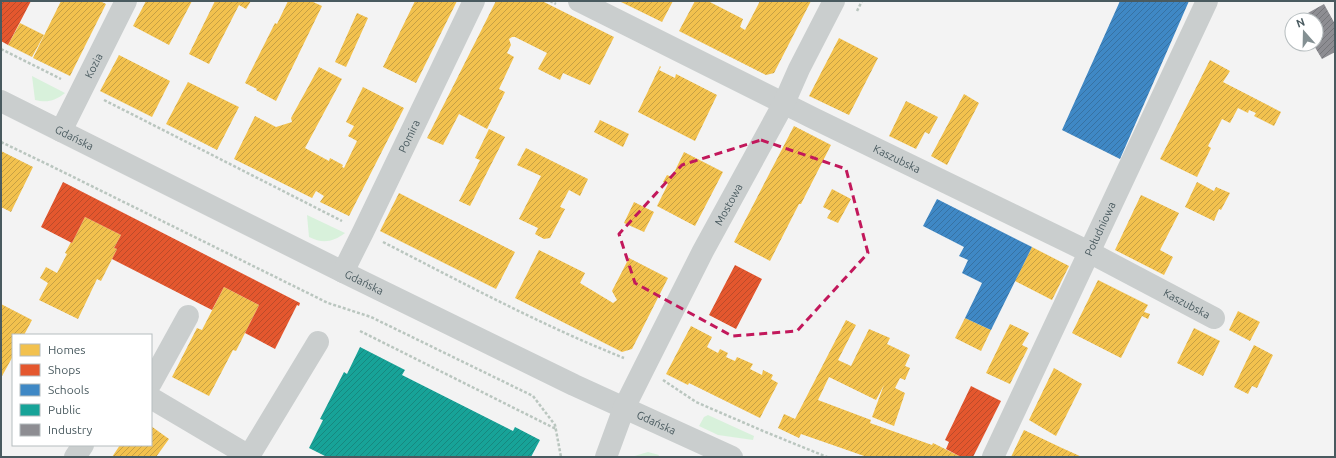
<svg xmlns="http://www.w3.org/2000/svg" width="1336" height="458" font-family="Ubuntu,sans-serif">
  <style>
    .grass { fill: #d8f1db }
    .homes { fill: url(#homes-hatch) }
    .shops { fill: url(#shops-hatch) }
    .schools { fill: url(#schools-hatch) }
    .public { fill: url(#public-hatch) }
    .industry { fill: url(#industry-hatch) }
    .lines { fill: none; stroke-linecap: round; stroke-linejoin: round }
    .path { stroke: #bac6bf; stroke-width: 2.5; stroke-dasharray: 3 2; stroke-linecap: butt }
    .minor { stroke: #cacece; stroke-width: 22 }
    .marked { fill: none; stroke: #c2185b; stroke-width: 3; stroke-dasharray: 8 5; stroke-linejoin: round }
    .labels { text-anchor: middle; dominant-baseline: central; stroke-width: 4; stroke-linejoin: round; paint-order: stroke }
    .street-label { font-size: 11px; fill: #495a5f; stroke: #fff }
  </style>
  <defs>
    <pattern id="homes-hatch" width="6" height="6" patternUnits="userSpaceOnUse"><rect width="6" height="6" fill="#f2c14e"/><path d="M-1 1l2-2M0 6l6-6M5 7l2-2" fill="none" stroke="#c6a044"/></pattern>
    <pattern id="shops-hatch" width="6" height="6" patternUnits="userSpaceOnUse"><rect width="6" height="6" fill="#e4572e"/><path d="M-1 1l2-2M0 6l6-6M5 7l2-2" fill="none" stroke="#bb4b2a"/></pattern>
    <pattern id="schools-hatch" width="6" height="6" patternUnits="userSpaceOnUse"><rect width="6" height="6" fill="#3f88c5"/><path d="M-1 1l2-2M0 6l6-6M5 7l2-2" fill="none" stroke="#3772a3"/></pattern>
    <pattern id="public-hatch" width="6" height="6" patternUnits="userSpaceOnUse"><rect width="6" height="6" fill="#17a398"/><path d="M-1 1l2-2M0 6l6-6M5 7l2-2" fill="none" stroke="#17887f"/></pattern>
    <pattern id="industry-hatch" width="6" height="6" patternUnits="userSpaceOnUse"><rect width="6" height="6" fill="#8d8d92"/><path d="M-1 1l2-2M0 6l6-6M5 7l2-2" fill="none" stroke="#75767a"/></pattern>
  </defs>
  <rect width="100%" height="100%" fill="#f3f3f3"/>
  <path class="grass" d="M32,76L65,93C55,101 47,103 35,100Z
    M307,215L345,233C333,242 323,244 309,237Z
    M708,415L754,436L753,440L718,435L699,426L704,417Z
    M648,452L659,455L658,457H631Z"/>
  <path class="homes" d="M61,1H100L106,4L70,76L33,58Z
    M146,1H192L169,45L133,26Z
    M215,1H251L246,9L239,5L209,64L189,54Z
    M288,1H311L322,6L276,101L256,90L257,89L245,83L275,23L277,24Z
    M415,1H457L416,83L383,67Z
    M496,1H542L614,37L590,85L563,73L560,80L538,69L547,53L515,37H512L509,39L511,45L507,53L514,57L499,89L505,92L487,129L459,114L443,145L427,138Z
    M619,1H673L662,22Z
    M695,1H708L743,19L740,27L745,30L760,1H811L774,73L766,75L679,31Z
    M357,13L368,18L346,67L335,62Z
    M20,23L44,35L32,57L8,45Z
    M839,38L878,58L849,115L809,96Z
    M119,55L170,81L152,117L100,91Z
    M1210,60L1230,71L1223,82L1281,112L1274,126L1254,116L1256,113L1249,110L1248,113L1238,108L1230,123L1222,119L1208,146L1211,148L1197,177L1160,159Z
    M660,66L661,67L659,70L675,78L676,74L717,95L695,141L638,112Z
    M319,67L342,79L305,148L329,161L330,158L343,165L342,167L344,168L357,141L348,136L354,126L346,122L363,87L404,108L349,216L320,202L324,196L316,191L312,198L234,159L255,116L276,127L292,122L291,118Z
    M188,82L239,107L217,150L166,124Z
    M964,94L979,103L947,165L931,156Z
    M906,101L938,117L929,134L925,132L916,149L889,136Z
    M600,120L629,134L623,147L594,132Z
    M794,126L831,145L801,204H799L770,261L734,242Z
    M489,129L505,137L470,206L459,201L480,160L475,158Z
    M526,148L588,179L580,196L569,190L560,207L565,209L550,238L544,239L535,234L538,228L519,219L541,176L517,165Z
    M1,151L33,167L11,212L1,207Z
    M684,152L723,172L695,226L657,206L668,184L663,182L667,175L672,177Z
    M1197,182L1214,191L1216,187L1230,193L1221,210L1219,209L1214,221L1185,207Z
    M832,189L851,199L838,223L827,218L831,211L823,207Z
    M399,193L515,252L496,289L380,231Z
    M1141,195L1179,213L1160,250L1173,257L1164,275L1115,250Z
    M634,202L654,212L644,232L624,223Z
    M85,217L121,235L114,248L117,249L101,281L97,279L78,319L39,300L48,283L40,278L46,267L57,273L67,254L65,253L71,242L72,243Z
    M1032,247L1069,266L1052,300L1015,281Z
    M539,250L585,273L580,283L613,303L617,300L612,291L629,258L668,278L632,349L622,352L515,298Z
    M1098,280L1148,305L1144,312L1150,314L1148,319L1142,316L1121,358L1072,333Z
    M224,287L259,305L236,351L233,350L209,396L172,377L197,328L202,330Z
    M1,304L32,320L24,335H13V356L1,378Z
    M1238,311L1260,322L1250,341L1229,330Z
    M965,318L991,330L981,351L955,338Z
    M846,320L856,325L838,360L851,366L869,329L890,338L887,344L910,355L905,366L910,368L905,380L900,378L895,388L905,393L894,426L872,417L884,385L876,400L829,377L818,400L871,420L870,423L932,445L933,443L961,457H867L801,434L799,438L778,428L784,414L795,419Z
    M1010,324L1029,333L1022,345L1028,348L1010,384L986,373Z
    M691,326L712,337L707,347L718,353L720,349L728,353L726,357L735,361L737,357L753,364L750,369L762,375L763,370L773,375L771,379L778,383L760,418L689,383L688,385L666,374Z
    M1194,328L1220,341L1203,376L1177,363Z
    M1254,345L1273,355L1257,388L1252,386L1248,394L1234,387Z
    M1054,368L1082,384L1056,436L1029,420Z
    M151,426L169,439L156,457H112L120,445H151Z
    M1024,430L1062,448L1082,457H1011Z"/>
  <path class="shops" d="M1,1H31L8,45L1,41Z
    M63,182L300,303L299,306L297,305L275,349L245,333L259,305L224,287L212,310L112,259L117,249L114,248L121,235L85,217L72,243L41,227Z
    M735,265L762,279L736,329L709,315Z
    M971,386L1001,401L973,457H961L946,449L949,442L945,440Z"/>
  <path class="schools" d="M1120,1H1189L1120,159L1062,130Z
    M937,199L1032,247L991,330L965,318L982,283L962,273L968,260L959,256L964,247L923,226Z"/>
  <path class="public" d="M360,347L405,370L402,375L513,431L515,427L540,440L531,457H327L309,448L323,420L320,419L344,372L347,374Z"/>
  <path class="industry" d="M1324,4L1335,24V52L1322,59L1313,44H1316V20H1300L1299,18Z"/>
  <g class="lines">
    <path class="path" d="M550,1L556,4
      M857,11L862,1
      M1,49L61,79
      M104,100L342,221
      M1,142L51,166L328,303L371,317L533,396L555,425L561,457
      M383,242C463,283 541,325 624,358
      M360,331L556,429
      M663,380L696,402L763,431L827,457"/>
    <g class="minor">
      <path id="s1" d="M579,1L813,118L1089,252L1214,318"/>
      <path id="s2" d="M1,101L343,272L574,385L732,457"/>
      <path id="s3" d="M61,131L126,1"/>
      <path id="s4" d="M343,272L363,232L474,1"/>
      <path d="M151,383L188,316"/>
      <path d="M151,398L249,456L318,342"/>
      <path d="M75,457L83,445"/>
      <path id="s5" d="M606,457L624,408L644,368L703,251L784,103L799,69L834,1"/>
      <path id="s6" d="M993,457L1207,1"/>
    </g>
  </g>
  <path class="marked" d="M761,140L846,169L868,253L797,331L732,336L635,283L619,234L682,165Z"/>
  <g class="labels">
    <g class="street-label">
      <text stroke="none"><textPath href="#s3" startOffset="73">Kozia</textPath></text>
      <text stroke="none"><textPath href="#s2" startOffset="82">Gdańska</textPath></text>
      <text stroke="none"><textPath href="#s4" startOffset="151">Pomira</textPath></text>
      <text stroke="none"><textPath href="#s1" startOffset="355">Kaszubska</textPath></text>
      <text stroke="none"><textPath href="#s5" startOffset="281">Mostowa</textPath></text>
      <text stroke="none"><textPath href="#s6" startOffset="252">Południowa</textPath></text>
      <text stroke="none"><textPath href="#s2" startOffset="406">Gdańska</textPath></text>
      <text stroke="none"><textPath href="#s1" startOffset="679">Kaszubska</textPath></text>
      <text stroke="none"><textPath href="#s2" startOffset="730">Gdańska</textPath></text>
    </g>
  </g>
  <rect width="1336" height="458" fill="none" stroke="#495a5f" stroke-width="4"/>
  <rect x="12" y="334" width="140" height="112" fill="#ffffff" stroke="#b6bdbf"/>
  <rect x="20" y="344" width="20" height="12" fill="#f2c14e" stroke="#b6bdbf"/>
  <text x="48" y="354" font-size="12" fill="#495a5f">Homes</text>
  <rect x="20" y="364" width="20" height="12" fill="#e4572e" stroke="#b6bdbf"/>
  <text x="48" y="374" font-size="12" fill="#495a5f">Shops</text>
  <rect x="20" y="384" width="20" height="12" fill="#3f88c5" stroke="#b6bdbf"/>
  <text x="48" y="394" font-size="12" fill="#495a5f">Schools</text>
  <rect x="20" y="404" width="20" height="12" fill="#17a398" stroke="#b6bdbf"/>
  <text x="48" y="414" font-size="12" fill="#495a5f">Public</text>
  <rect x="20" y="424" width="20" height="12" fill="#8d8d92" stroke="#b6bdbf"/>
  <text x="48" y="434" font-size="12" fill="#495a5f">Industry</text>
  <g transform="translate(1304 32) rotate(340)"><circle r="19" fill="#ffffff" stroke="#b6bdbf"/>
  <path d="M0-3L7 15L0 10L-7 15Z" fill="#849093"/>
  <text y="-6" font-size="11" font-weight="bold" text-anchor="middle" fill="#495a5f">N</text>
  </g>
</svg>
